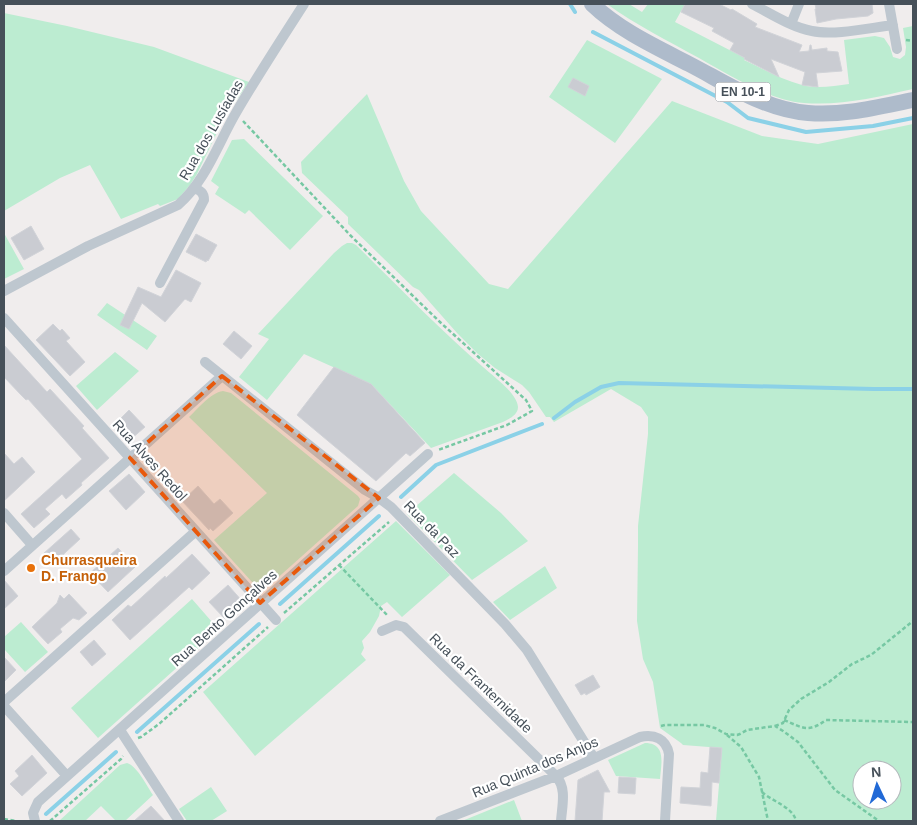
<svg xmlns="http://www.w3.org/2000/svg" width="917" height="825" font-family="Arial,sans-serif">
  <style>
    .green { fill: #bcecd1; fill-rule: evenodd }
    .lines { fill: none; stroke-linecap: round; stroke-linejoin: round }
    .stream { stroke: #8bd1e7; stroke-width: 4 }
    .building { fill: #caccd2; stroke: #d1d3d8 }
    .path { stroke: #76c8a3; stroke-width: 2.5; stroke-dasharray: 4 2.5; stroke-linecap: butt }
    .minor { stroke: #bec7cf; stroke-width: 10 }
    .primary { stroke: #aebbcb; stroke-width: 16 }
    .marked { fill: #e8590c; fill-opacity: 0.2; stroke: #e8590c; stroke-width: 4; stroke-dasharray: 10 6; stroke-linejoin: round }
    .food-dot { fill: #e8710a; stroke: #fff; stroke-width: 2 }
    .labels { text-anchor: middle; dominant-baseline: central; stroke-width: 4.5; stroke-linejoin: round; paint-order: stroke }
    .shield { fill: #fff; stroke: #7e848b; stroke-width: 1 }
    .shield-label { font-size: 12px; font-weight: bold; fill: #465059 }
    .street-label { font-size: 14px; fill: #465059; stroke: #fff }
    .food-label { font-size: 14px; font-weight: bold; fill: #c56008; stroke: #fff; text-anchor: start }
  </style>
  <rect width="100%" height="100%" fill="#f0eded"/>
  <path class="green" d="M607,4H629L642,12L648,4H685L675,22L745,58L744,60C763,69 782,80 802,85C817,89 834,86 849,84L844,40L875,36L884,38L890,47L893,57L900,59L905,55L906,47L903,28L913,26V89C877,97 841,106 804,103C769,100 729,75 699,58C668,41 636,25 607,4Z
    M4,13L67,26L154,47L249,82L223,120L197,174L190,185L178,199L160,206L158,204L121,219L90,165L60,178L4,211Z
    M587,40L662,79L615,143L549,97Z
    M367,94L404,181L421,211L489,284L508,289L672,101L762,136L818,144L913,124V821H716L722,748L683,745L681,743L660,728L653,682L643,659L637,621L638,546V526L648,434V417L641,407L611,389L554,422L550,417H546L529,392L522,385L495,368L478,354L457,333L419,290L413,287L348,224V217L302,173L301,162ZM862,770H892V800H862Z
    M244,139L323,216L290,250L249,210L245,214L215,194L219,187L211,181L232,140Z
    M4,233L24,269L4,279Z
    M347,243H352L356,245C398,286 439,329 483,367C493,376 517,393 518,407C518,415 509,419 503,422L431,448L371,384L304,354L267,400L239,377L269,339L258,334L334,253L342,246Z
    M107,303L157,336L147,350L97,315Z
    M115,352L139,371L97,410L76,386Z
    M223,391L231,393L358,496L360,499L358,506L273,582C265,586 259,587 252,582L214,540L267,493L189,417C198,409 210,393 223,391Z
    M454,473L501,513L528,541L472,580L407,514Z
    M396,521L450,575L402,617L387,602L381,606L379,616L370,632L362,641L364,648L361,654L366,660L255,756L203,692Z
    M545,566L557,588L510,620L493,602Z
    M192,599L219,630L98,738L71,708Z
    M21,622L48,652L25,672L4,649V637Z
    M645,743C667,743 661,765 660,779L616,776L608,760Z
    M127,763C137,766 147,786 153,795L125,821H116L101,806L85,821H59L120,765Z
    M211,787L227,811L211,821H187L179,809Z
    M514,800L522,821H462Z"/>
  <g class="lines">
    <path class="stream" d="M570,4L575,12
      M593,32L727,102L748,118L806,132L873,126L913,118
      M554,418L575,402L601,387L619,383L874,389H913
      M401,497L436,465L542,424
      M280,604L379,516
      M137,732L259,624
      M46,814L116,752"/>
  </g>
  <path class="building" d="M685,4H719L731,10L732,9L757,24L755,27L802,45L799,52L809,51L810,45H811L812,50L827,48V51L838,52L842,71L816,73L818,87L802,85L805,72L771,59L779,77L744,59L745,58L730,50L734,43L712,31L714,28L681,12Z
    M815,4H872L873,13L868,16L836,19L817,23L815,9H816Z
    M573,78L589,86L585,96L568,87Z
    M31,226L44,249L24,260L11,238Z
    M196,234L217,245L208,261L207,260L206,262L186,252Z
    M176,270L201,283L191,302L185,299L165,322L142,303L129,329L120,325L138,287L161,297Z
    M53,324L60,331L62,329L70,338L66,341L85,362L70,376L36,340Z
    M234,331L252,346L241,359L223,344Z
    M4,345L47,392L50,389L62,402L84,426L82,428L109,458L81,483L82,485L66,499L62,494L45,509L50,514L34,528L21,514L82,459L28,399L26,400L22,396L4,377Z
    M334,367L371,384L425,443L410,456L406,453L376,481L297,415Z
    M129,410L145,427L131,439L116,423Z
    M4,453L14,464L22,457L35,472L4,501Z
    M129,474L145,492L126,510L109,491Z
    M198,486L214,504L220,499L233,513L213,531L210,528L209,530L182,501Z
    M71,529L80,539L53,564L43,554Z
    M118,548L135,567L108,592L90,573Z
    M192,554L210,573L192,590L189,587L130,640L112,620L128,605L131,607L165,576L166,578Z
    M4,580L18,596L4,609Z
    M228,585L243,602L225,619L209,602Z
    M69,594L87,613L79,620L73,618L60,629L62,632L48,644L32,627L57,603L60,595L64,599Z
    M94,640L106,654L92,666L80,652Z
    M4,657L16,670L4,682Z
    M593,675L600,687L586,695L585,693L581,695L575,685Z
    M710,747L722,748L719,783L712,782L711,806L680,803L681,787L700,788L701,772L708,773Z
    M32,755L47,773L22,796L10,784L19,776L15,771Z
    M598,770L610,792H604L602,821H575L578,780Z
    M619,777L636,778L635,794L618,793Z
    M151,806L165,821H134Z"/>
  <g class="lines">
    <path class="path" d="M906,40L913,41
      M243,121L350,235L441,323L526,400L532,411L507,425L438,450
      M339,565L388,616
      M284,613L389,522
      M784,720C803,728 808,733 826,720L913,722
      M661,726L665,725H704L715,728L726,734L737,735L740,734L747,730L775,726L783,731L798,742L835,790L879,821
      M775,726L783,723L789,710L801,699L829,682L852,664L871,655L913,621
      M727,735L741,747L759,777L768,821
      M138,738L141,737L159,724L268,627
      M762,792C773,802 793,807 796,821
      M4,819L16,821
      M50,821L121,759L123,756"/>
    <path class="minor" d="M752,4C770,13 791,27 812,31C834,36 869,28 893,25
      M889,4L897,49
      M791,24L799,4
      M160,283L204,200C204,193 201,191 194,188
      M4,291L88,246L178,205C206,181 218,143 237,111C258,75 281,40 304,4
      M4,318L276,620
      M205,362L365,490L379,498L391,507L505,624L527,650L594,758
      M4,513L32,545
      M4,571L222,376
      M382,631L396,625L404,627L556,776C567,788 562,806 561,821
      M4,702L196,531
      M4,706L67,776
      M120,730L179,821
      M35,821L33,813L38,802L428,454
      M440,821L556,776L640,737C654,734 666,738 669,754L665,821"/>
    <path class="primary" d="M592,4C619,30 656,47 689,64C726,83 765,110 808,113C844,116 878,107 913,100"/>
  </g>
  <path class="marked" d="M222,376L379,498L260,603L130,458Z"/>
  <circle class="food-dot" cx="31" cy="568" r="5"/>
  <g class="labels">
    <rect class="shield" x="715.5" y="82.5" width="55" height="19" rx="4"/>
    <g class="shield-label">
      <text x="743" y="92">EN 10-1</text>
    </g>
    <g class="street-label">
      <text transform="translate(211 130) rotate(-60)">Rua dos Lusíadas</text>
      <text transform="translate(150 460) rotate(48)">Rua Alves Redol</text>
      <text transform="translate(432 529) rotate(46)">Rua da Paz</text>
      <text transform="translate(224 618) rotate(-42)">Rua Bento Gonçalves</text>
      <text transform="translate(481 683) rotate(44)">Rua da Franternidade</text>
      <text transform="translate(535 767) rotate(-23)">Rua Quinta dos Anjos</text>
    </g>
    <g class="food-label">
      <text x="41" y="560">Churrasqueira<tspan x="41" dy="16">D. Frango</tspan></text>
    </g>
  </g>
  <rect width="917" height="825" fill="none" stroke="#465059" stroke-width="10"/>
  <g transform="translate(877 785) rotate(356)"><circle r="24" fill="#ffffff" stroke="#b5b9bd"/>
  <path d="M0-4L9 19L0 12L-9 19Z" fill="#2169d6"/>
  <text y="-8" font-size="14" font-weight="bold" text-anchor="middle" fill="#465059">N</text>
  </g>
</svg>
